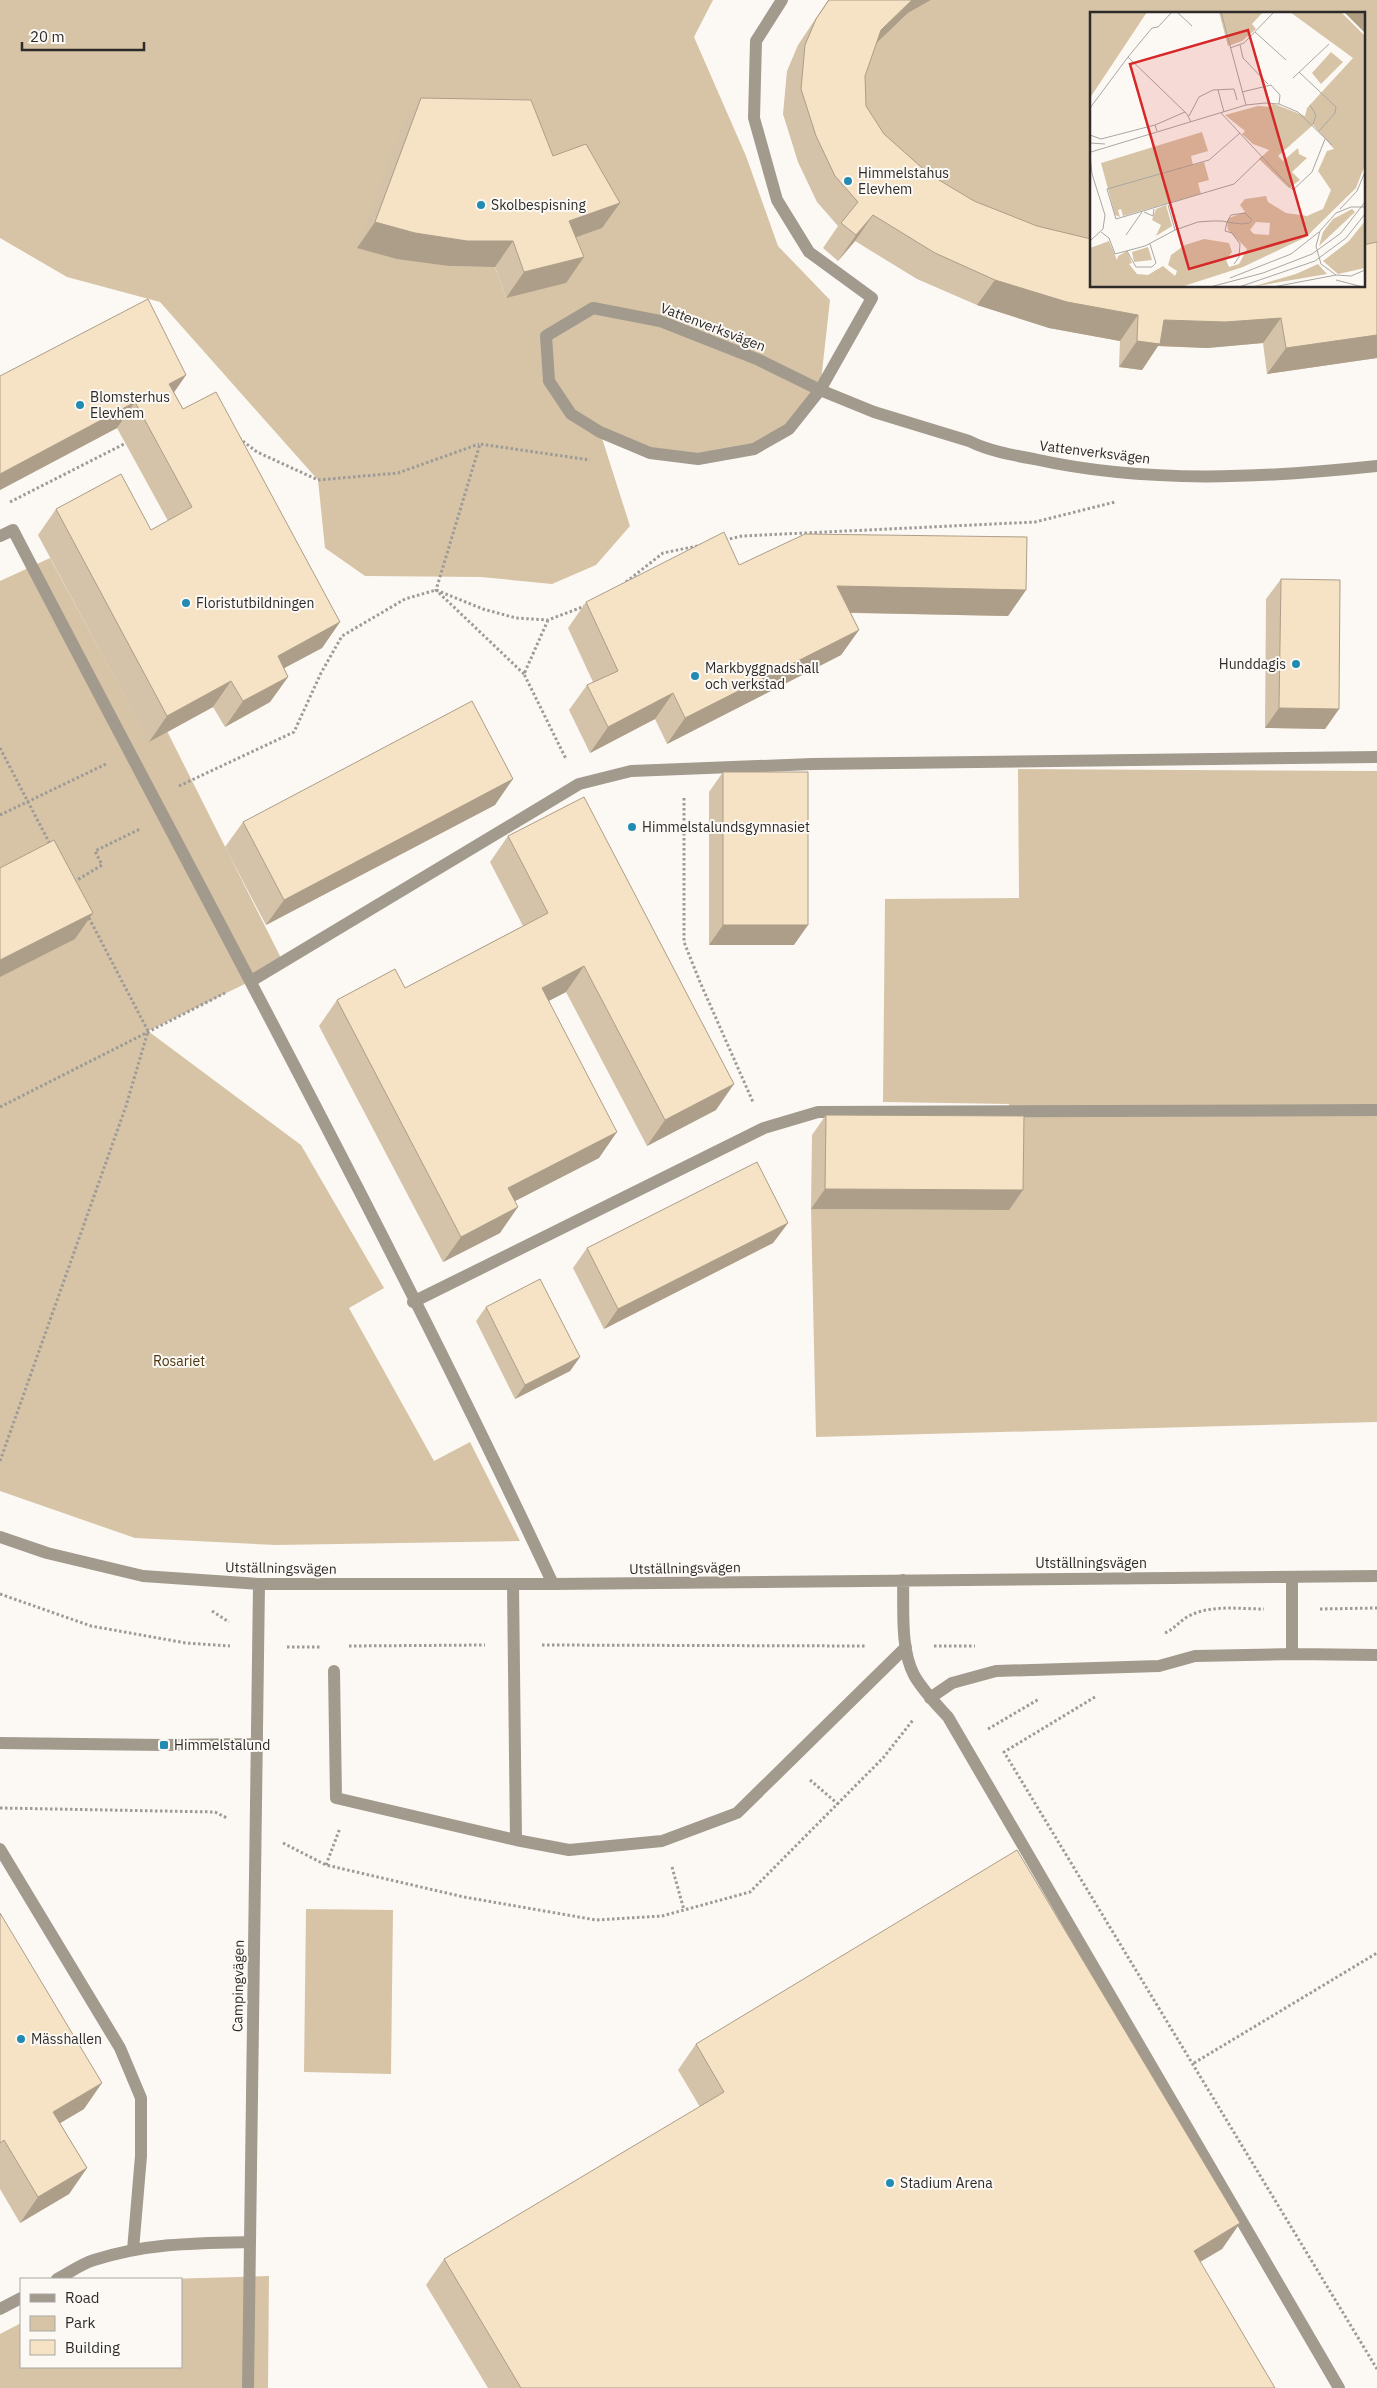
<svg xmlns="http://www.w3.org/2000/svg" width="1377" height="2388" font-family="'IBM Plex Sans',sans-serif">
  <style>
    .green { fill: #d7c4a6; fill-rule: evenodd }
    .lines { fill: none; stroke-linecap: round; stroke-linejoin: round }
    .path { stroke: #9d9b98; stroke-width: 3; stroke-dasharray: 2.5 2.5; stroke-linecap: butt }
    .minor { stroke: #a29a8d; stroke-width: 12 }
    .wall { fill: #d4c2a9 }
    .shaded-wall { fill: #ac9e89 }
    .building { fill: #f6e2c4; stroke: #ac9e89 }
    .poi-dot { fill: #228bb2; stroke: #fcf9f5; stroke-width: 2 }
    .labels { text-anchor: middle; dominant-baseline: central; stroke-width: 4; stroke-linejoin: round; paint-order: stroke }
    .poi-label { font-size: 14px; fill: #2c2b29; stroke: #fcf9f5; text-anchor: start }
    .street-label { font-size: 14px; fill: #2c2b29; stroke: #fcf9f5 }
    .park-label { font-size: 14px; fill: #4b3610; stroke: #fcf9f5 }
    .inset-road { fill: none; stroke: #a9a7a3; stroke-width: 1 }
    .view { fill: #d62828; fill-opacity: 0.15; stroke: #d62828; stroke-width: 2.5 }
    .inset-edge { fill: none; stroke: #2c2b29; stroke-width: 2.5 }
  </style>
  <rect width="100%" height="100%" fill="#fcf9f5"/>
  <path class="green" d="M0,0H713L694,37L746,156L778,246L830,300L820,390L789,429L754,449L698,459L650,453L600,432L630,526L596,565L552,584L481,577L365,576L325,548L318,480L160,302L67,277L0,238ZM551,246L506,298L495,267L449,266Z
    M931,0H1377V263L1363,266V14H1091V269L866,160L863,56L908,13Z
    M50,558L149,741L167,731L283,962L251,981L148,1031L301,1145L384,1288L349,1308L434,1461L470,1442L520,1541L276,1545L135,1538L0,1491V581Z
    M1018,769L1377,771V1422L816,1437L811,1209L1009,1210V1104L883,1102L885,899L1019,898Z
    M306,1909L393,1910L391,2074L304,2072Z
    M269,2276L268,2388H0V2334L21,2323V2367H181V2279H166Z"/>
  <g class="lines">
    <path class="path" d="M239,438L257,452L318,480L398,473L479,444
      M10,502L126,443
      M725,540L742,536L1035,522L1115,502
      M626,582L663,553L702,545
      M548,620L524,674L566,759
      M524,674L436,590L480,444L590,460
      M0,748L51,846
      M179,786L294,732L321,673L342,636L405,599L436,590L483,609L516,618L548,620L585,606
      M684,798V942L700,982L753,1102
      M0,815L106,764
      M74,882L102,865L95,851L140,829
      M0,1107L225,993
      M0,1461L126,1106L148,1031L88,916
      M0,1594L91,1626L186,1643L230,1646
      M1320,1609L1377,1608
      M212,1611L229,1622
      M1165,1633C1174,1629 1179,1622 1187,1617C1210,1604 1238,1609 1264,1609
      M542,1645L865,1646
      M349,1646L485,1645
      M934,1646H975
      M287,1647H320
      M1095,1697L1004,1752L1377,2369
      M988,1729L1039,1699
      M810,1780L838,1804
      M0,1808L215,1812L227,1818
      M283,1843L326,1865L464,1897L596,1920L662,1916L750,1892L883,1758L913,1720
      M326,1865L340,1828
      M672,1867L684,1910
      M1194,2063L1377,1953"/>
    <path class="minor" d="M782,0L756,41L754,118L777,200L809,252L872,298L820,390L789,429L754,449L698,459L650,453L600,432L571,414L549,381L546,336L593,308L660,321L759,360L820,390L874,412L969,441C989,451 1012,455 1034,459C1146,484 1264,478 1377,466
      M0,536L13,530C195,880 386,1227 553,1584
      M251,981L579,784L631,771L812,764L1377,757
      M413,1302L764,1128L818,1112L1377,1110
      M0,1537L47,1553L143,1576L259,1584H553L1377,1576
      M1292,1577V1654L1377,1655
      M903,1580C904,1609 900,1648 914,1675C923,1691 936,1704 948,1717L1339,2388
      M513,1584L516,1840
      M334,1671L336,1798L516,1840L569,1850L662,1841L737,1813L906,1647
      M930,1698L952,1683L996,1671L1159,1666L1195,1656L1292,1654
      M0,1743L164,1745L258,1744
      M0,1849L120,2048L141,2098V2156L133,2250
      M57,2279C69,2273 81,2264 94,2260C149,2243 194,2243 250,2242
      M0,2309L21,2298
      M248,2388L259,1584"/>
  </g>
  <path class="wall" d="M828,0H931L908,13L877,43L865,76L866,106L884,134L929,174L1091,286H1363L1377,242V358L1267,374L1263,343L1207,348L1158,346L1142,370L1119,367L1120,341L1049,328L977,305L917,279L855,241L838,261L823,248L838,226L817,202L798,162L783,114L787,71L798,45Z
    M421,98L553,156L602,228L576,238L584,257L566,283L506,298L495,267L449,266L397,259L357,248L403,124Z
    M186,375L174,392L183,409L340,622L322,648L284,668L288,677L270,702L225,727L213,707L149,742L38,535L56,509L151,530L168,521L117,428L0,490V376Z
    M739,565L1026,590L1008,616L851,613L859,630L841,655L667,744L655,719L590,753L569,710L587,685L593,682L568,628L586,602Z
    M1281,579L1339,709L1325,729L1265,728L1266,599Z
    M723,772L794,945H709V792Z
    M495,805L266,925L225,847L243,822Z
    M508,836L716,1110L647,1146L566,992L548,1001L599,1158L514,1201L500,1233L443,1262L319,1026L337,1000L405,988L523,926L490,862Z
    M826,1115L1009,1210L811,1209L812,1135Z
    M788,1223L773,1243L604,1329L573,1268L587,1248Z
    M486,1307L580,1357L570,1371L515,1399L476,1321Z
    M0,1913L84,2109L60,2123L87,2168L69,2194L20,2223L0,2189Z
    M696,2044L1240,2223L1222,2249L1200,2262L1275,2388H488L426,2285L444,2259L700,2107L678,2070Z"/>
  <path class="shaded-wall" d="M912,0H931L908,13L863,56L881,30Z
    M620,203L602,228L551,246L569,221Z
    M873,215L855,241L838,261L856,235Z
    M375,222L513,241L495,267L449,266L397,259L357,248Z
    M584,257L566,283L506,298L524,272Z
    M995,280L1138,315L1120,341L1049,328L977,305Z
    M1281,318L1263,343L1207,348L1158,346L1142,370L1119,367L1137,341L1164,320Z
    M1377,335V358L1267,374L1286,348Z
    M186,375L168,401L169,384Z
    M135,402L117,428L0,490V474Z
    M837,586L1026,590L1008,616L819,612Z
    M340,622L322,648L260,681L278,656Z
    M859,630L841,655L667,744L685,718Z
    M288,677L270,702L225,727L243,701Z
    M231,681L213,707L149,742L167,716Z
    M673,693L655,719L590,753L608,727Z
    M1279,708L1339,709L1325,729L1265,728Z
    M513,779L495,805L266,925L284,900Z
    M93,913L75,939L0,977V960Z
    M723,925H808L794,945H709Z
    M584,966L566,992L524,1014L542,988Z
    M734,1084L716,1110L647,1146L665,1120Z
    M617,1132L599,1158L490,1214L508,1188Z
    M825,1189L1023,1190L1009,1210L811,1209Z
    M518,1207L500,1233L443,1262L461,1237Z
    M788,1223L773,1243L604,1329L618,1309Z
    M580,1357L570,1371L515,1399L525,1385Z
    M102,2083L84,2109L35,2138L53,2112Z
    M87,2168L69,2194L20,2223L38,2197Z
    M1240,2223L1222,2249L1176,2276L1194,2251Z"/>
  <path class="building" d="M829,0H912L881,30L865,76L866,106L884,134L929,174L974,201L1037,226L1091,239V286H1363V245L1377,242V335L1286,348L1281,318L1225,322L1164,320L1160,344L1137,341L1138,315L1067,302L995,280L935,253L873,215L856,235L841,223L858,202L835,176L816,136L801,89L805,45L816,19Z
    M421,98L531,100L553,156L586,144L620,203L569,221L584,257L524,272L513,241H467L415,233L375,222Z
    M148,299L186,375L169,384L183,409L216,392L340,622L278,656L288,677L243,701L231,681L167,716L56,509L121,474L151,530L192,507L135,402L0,474V376Z
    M724,532L739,565L805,534L1027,537L1026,590L837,586L859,630L685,718L673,693L608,727L587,685L618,671L586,602Z
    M1281,579L1340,580L1339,709L1279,708Z
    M472,701L513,779L284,900L243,822Z
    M723,772H808V925H723Z
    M584,797L734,1084L665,1120L584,966L542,988L617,1132L508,1188L518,1207L461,1237L337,1000L395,969L405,988L548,913L508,836Z
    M54,840L93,913L0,960V868Z
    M826,1115L1024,1116L1023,1190L825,1189Z
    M757,1162L788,1223L618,1309L587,1248Z
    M540,1279L580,1357L525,1385L486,1307Z
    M1017,1850L1240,2223L1194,2251L1275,2388H521L444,2259L724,2092L696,2044Z
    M0,1913L102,2083L53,2112L87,2168L38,2197L4,2140L0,2143Z"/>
  <g class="poi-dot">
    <circle cx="848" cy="181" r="5"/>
    <circle cx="481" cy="205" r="5"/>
    <circle cx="80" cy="405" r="5"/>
    <circle cx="186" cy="603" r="5"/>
    <circle cx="1296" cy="664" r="5"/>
    <circle cx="695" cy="676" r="5"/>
    <circle cx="632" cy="827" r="5"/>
    <rect x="159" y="1740" width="10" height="10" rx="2.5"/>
    <circle cx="21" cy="2039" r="5"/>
    <circle cx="890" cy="2183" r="5"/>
  </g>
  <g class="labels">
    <g class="poi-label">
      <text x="858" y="173">Himmelstahus<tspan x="858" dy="16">Elevhem</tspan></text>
      <text x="491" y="205">Skolbespisning</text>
      <text x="90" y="397">Blomsterhus<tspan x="90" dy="16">Elevhem</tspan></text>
      <text x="196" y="603">Floristutbildningen</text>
      <text x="1286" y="664" text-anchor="end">Hunddagis</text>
      <text x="705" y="668">Markbyggnadshall<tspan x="705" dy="16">och verkstad</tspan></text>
      <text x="642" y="827">Himmelstalundsgymnasiet</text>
      <text x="174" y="1745">Himmelstalund</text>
      <text x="31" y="2039">Mässhallen</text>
      <text x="900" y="2183">Stadium Arena</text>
    </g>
    <g class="street-label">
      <text transform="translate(713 327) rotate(21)">Vattenverksvägen</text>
      <text transform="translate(1095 452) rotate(7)">Vattenverksvägen</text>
      <text x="1091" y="1563">Utställningsvägen</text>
      <text transform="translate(281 1568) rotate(1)">Utställningsvägen</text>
      <text transform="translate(685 1568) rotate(-1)">Utställningsvägen</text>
      <text transform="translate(238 1986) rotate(-89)">Campingvägen</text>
    </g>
    <g class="park-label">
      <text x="179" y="1361">Rosariet</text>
    </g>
  </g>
  <g transform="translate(1090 12)">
    <rect width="275" height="275" fill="#fcf9f5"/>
    <path d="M0,0H57L0,86ZM129,0H173L162,12L166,17L152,29L138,34ZM200,0H251L275,24V153L266,176L216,225L153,255L91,275H0V236L19,229L27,248L28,244L37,239L42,251L39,252L47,262L58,263L73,254L85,264L87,259L78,253L81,243L95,233L114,227L139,231L142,240L136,248L139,255L149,252L157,237L138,218L137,210L139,206L155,200L150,193L155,187L176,184L178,190L196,201L217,204L233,197L241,178L228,159L237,139L244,137L223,113L188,144L193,149L208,136L209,142L217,146L202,160L210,168L199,176L169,147L179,138L163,132L152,122L155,119L135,103L168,94L181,95L182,91L215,104L217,96L263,46ZM166,210L180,211L179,223L164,222L160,218ZM241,40L253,50L231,72L222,61ZM112,120L118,139L101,144L103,153L114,150L119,168L108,171L111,182L33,204L31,197L28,198L30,205L25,203L11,151ZM76,193L82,214L66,224L71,213L62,208L66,197ZM262,197L265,200L229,234L233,220L243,207ZM275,209V256L248,262L233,249L259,229ZM58,235L62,248L44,250L42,240ZM228,252L237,262L161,275L206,262Z" fill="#d7c4a6" fill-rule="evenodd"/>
    <path d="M254,0H275V21Z" fill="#b19f81"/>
    <path class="inset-road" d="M82,0L68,15L62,16L38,45L97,102L101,110M87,0L102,14M131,0L156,93M165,20L196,48M150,33L153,46L178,72M140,36L154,31L184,0M209,60L246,95L245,101L229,119M203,66L239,32M128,78L134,100M152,80L181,73L190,83L189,92M220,93L226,103L223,112M0,96L38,45M131,101L203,178L222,160L235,127M99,104L109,85L123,78L144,77L147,88M65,113L95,100M150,121L119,148L17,177L26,207L144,172L172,145M0,123L11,127L65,113L67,119M0,131L15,132M1,140L156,93L175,91L189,92L208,100L242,133M78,193L85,218M275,195H261L246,201L230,219L226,234L231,252L246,263L261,264L275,258M250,197L267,179L275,160M54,200L63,204L64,197M11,220L19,226L25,242L55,234L85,218L108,210L122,209H132L137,210L143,211L153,212L159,211L162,208L155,201L141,203L137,210L135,219L142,221L150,232L149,245L144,252M36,223L52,200M0,229L13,217L15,203L2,162L0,142M37,239L46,255H62L66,251L60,232M140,266L201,242L229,220M246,268L273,275M120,275L173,261L222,242L251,221L275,190M149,275L225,249L256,226L275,202M183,275L246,263"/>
    <path class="view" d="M158,18L217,223L99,257L40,52Z"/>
    <rect width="275" height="275" class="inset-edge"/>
  </g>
  <rect x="20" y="2278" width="162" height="90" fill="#fcf9f5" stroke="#a9a7a3"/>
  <rect x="30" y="2294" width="25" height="8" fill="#a29a8d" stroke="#a9a7a3"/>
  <text x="65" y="2303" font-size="15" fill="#2c2b29">Road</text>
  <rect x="30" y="2316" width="25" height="15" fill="#d7c4a6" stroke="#a9a7a3"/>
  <text x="65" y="2328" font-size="15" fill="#2c2b29">Park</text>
  <rect x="30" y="2340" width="25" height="15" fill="#f6e2c4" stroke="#a9a7a3"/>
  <text x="65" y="2353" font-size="15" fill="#2c2b29">Building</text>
  <path d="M22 42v8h122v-8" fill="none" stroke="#2c2b29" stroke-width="2.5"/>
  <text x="30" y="42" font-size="15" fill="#2c2b29" stroke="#fcf9f5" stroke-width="4" paint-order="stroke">20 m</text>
</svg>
